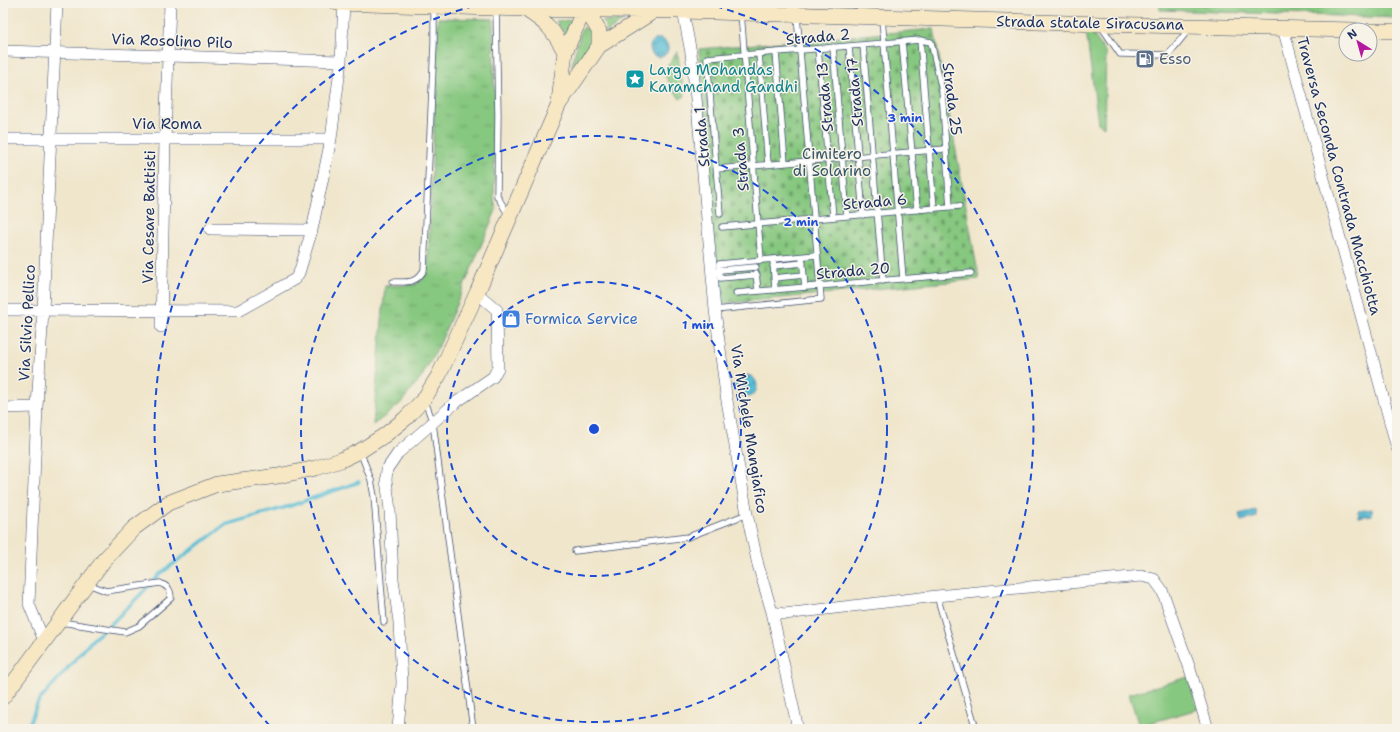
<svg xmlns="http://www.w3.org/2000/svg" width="1400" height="732" font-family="'Shantell Sans',sans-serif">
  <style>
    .grass { fill: url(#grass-tufts); stroke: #517c6f }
    .cemetery { fill: url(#cemetery-stones); stroke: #517c6f }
    .green { fill: #87c880; stroke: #517c6f }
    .water { fill: url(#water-waves); stroke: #3a769a }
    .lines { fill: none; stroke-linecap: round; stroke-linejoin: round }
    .stream { stroke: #58bdd5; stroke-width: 3.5 }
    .lane-casing { stroke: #3b4a6e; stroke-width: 7 }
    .street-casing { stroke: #3b4a6e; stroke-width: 12 }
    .secondary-casing { stroke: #3b4a6e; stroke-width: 16 }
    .lane { stroke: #fff; stroke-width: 5.5 }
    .street { stroke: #fff; stroke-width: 11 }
    .secondary { stroke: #f7e8c3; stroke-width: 15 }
    .ring { fill: none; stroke: #1d4ed8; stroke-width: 2; stroke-dasharray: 7 5 }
    .labels { text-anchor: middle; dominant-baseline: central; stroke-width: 3; stroke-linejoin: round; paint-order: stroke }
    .street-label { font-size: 15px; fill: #1b2f5e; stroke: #f7f3e8 }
    .service-label { font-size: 15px; fill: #4e5e75; stroke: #f7f3e8; text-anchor: start }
    .culture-label { font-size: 15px; fill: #0d838f; stroke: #f7f3e8; text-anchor: start }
    .park-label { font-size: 15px; fill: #365566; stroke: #f7f3e8 }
    .shop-label { font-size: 15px; fill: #366cbe; stroke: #f7f3e8; text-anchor: start }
    .centre { fill: #1d4ed8; stroke: #f7f3e8; stroke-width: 2 }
    .ring-label { font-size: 12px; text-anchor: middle; font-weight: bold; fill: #1d4ed8; stroke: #f7f3e8; stroke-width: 3; stroke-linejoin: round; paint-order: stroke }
  </style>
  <defs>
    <pattern id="grass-tufts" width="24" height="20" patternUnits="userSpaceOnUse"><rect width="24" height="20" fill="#87c880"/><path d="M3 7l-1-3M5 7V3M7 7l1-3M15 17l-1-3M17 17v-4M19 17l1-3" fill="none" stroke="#6ea36c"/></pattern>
    <pattern id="cemetery-stones" width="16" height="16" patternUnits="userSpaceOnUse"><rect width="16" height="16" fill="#87c880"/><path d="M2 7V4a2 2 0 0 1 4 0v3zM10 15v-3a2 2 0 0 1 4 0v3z" fill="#6ea36c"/></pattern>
    <pattern id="water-waves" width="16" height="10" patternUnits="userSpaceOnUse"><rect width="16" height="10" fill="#58bdd5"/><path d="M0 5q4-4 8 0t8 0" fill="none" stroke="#489ab0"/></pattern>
  </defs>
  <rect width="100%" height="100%" fill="#f7f3e8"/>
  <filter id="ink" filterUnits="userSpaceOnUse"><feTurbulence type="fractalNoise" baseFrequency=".025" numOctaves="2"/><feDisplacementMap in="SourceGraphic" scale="8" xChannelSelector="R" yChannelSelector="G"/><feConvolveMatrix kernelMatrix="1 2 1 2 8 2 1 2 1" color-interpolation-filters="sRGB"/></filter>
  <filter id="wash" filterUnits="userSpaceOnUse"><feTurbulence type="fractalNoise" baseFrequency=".012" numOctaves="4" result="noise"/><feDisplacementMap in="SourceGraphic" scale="16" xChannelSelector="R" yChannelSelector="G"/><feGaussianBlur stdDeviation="0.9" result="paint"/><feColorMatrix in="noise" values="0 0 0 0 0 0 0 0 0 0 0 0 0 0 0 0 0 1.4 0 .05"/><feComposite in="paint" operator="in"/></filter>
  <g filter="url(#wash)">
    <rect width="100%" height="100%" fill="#f0e6cc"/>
    <path class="grass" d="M1160,3H1397V18L1160,10Z
      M438,18L493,19L495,121L494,197L496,210L438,348L422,376L401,403L389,413L373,425L385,286C394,285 414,287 421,281C425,277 426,269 428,263Z"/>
    <path class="cemetery" d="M934,29L979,279L718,304L699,49Z"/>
    <path class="green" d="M572,20L566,37L556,21Z
      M603,21H623L605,33L606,28Z
      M584,27L593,33L590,46L571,67L581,31Z
      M1086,30H1090L1106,53L1104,127L1098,123Z
      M677,51L685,96L680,99L662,71L672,61Z
      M1188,677L1198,709L1139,726L1129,694Z"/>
    <path class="water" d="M650 48a9 9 0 1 1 18 0a9 9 0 1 1-18 0Z
      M735 386a11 11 0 1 1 22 0a11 11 0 1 1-22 0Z
      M1372,509V515L1359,517L1358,511Z
      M1256,510L1257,517L1241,521L1239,514Z"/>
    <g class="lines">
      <path class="stream" d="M27,729L38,702L93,639L111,624L142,593L160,574L225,525L290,506L359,482"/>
    </g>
  </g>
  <g filter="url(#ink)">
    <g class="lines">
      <defs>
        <path id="lane" d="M496,8L498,115L497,196L508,214
          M741,13L761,260
          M882,18L903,279
          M1101,26L1120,54L1168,55L1189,29
          M920,40L934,209
          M902,41L917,210
          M863,45L883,281
          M849,46L863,215
          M833,47L847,216
          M818,49L833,217
          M776,52L785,163
          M759,54L768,164
          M717,169L945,149
          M720,214L707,58L920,40L931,42L942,91L950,207
          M722,227L959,206
          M802,257L805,287
          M773,259L775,290
          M773,266L803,263
          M719,270L756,267
          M756,273L758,291
          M757,275L720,278L719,264L817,255
          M774,278L804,275
          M393,282C407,282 416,284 424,270L434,43V6
          M736,293L971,273
          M715,310L821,299L797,16
          M425,401L433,423L473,729
          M360,451L371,480L374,496L384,622
          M575,551L688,537L747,514
          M937,596L976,729
          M61,622L125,632L139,626L171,598C171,589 167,586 160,583L106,591L88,584"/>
        <path id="street" d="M683,11L691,53L698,117L715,310L726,395L747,514L758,565L772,612L798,729
          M1283,28L1397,448
          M3,51L341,61
          M3,139H331
          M210,229L312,230
          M3,310L238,311L295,279L299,273L312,230L331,139L341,61L344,3
          M161,327L165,139L170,3
          M3,408L37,407
          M772,612L784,614L937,596L1141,576L1154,579L1162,590L1189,666L1208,729
          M44,641L29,604L37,407L43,311L57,3
          M398,729L402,683L399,622L393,579L390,510L386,480L387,469L398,453L455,403L493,377L498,368L497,310L477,293"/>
        <path id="secondary" d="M337,3L525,9L683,11L1100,24L1354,30
          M525,9C548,24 552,28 565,52
          M586,9L599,31V46
          M1370,31H1397
          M559,101L565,52L579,21L586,9
          M3,697L104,560L134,528L168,503L217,484L278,476L316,468L341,460L360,451L385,435L405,419L424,399L439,375L477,293L559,104L599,46L654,11"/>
      </defs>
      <use href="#lane" class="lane-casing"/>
      <use href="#street" class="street-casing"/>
      <use href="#secondary" class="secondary-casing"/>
      <use href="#lane" class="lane"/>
      <use href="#street" class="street"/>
      <use href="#secondary" class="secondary"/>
    </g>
  </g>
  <g class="ring">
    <circle cx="594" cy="429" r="147"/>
    <circle cx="594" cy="429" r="293"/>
    <path d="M270 726A440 440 0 0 1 484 3M704 3A440 440 0 0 1 918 726"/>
  </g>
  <defs>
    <symbol id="fuel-square" viewBox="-11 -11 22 22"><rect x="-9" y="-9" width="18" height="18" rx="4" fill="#5c6f8a" stroke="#f7f3e8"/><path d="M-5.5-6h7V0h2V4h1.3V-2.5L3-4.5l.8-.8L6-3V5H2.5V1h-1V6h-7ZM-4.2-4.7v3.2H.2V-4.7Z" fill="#fff"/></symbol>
    <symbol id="sight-square" viewBox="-11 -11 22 22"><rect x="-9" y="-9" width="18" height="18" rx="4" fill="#0f9aa8" stroke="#f7f3e8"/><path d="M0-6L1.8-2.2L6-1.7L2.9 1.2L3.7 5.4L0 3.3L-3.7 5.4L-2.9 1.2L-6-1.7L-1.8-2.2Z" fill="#fff"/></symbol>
    <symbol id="shop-square" viewBox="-11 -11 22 22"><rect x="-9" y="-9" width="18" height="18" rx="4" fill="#3f7fe0" stroke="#f7f3e8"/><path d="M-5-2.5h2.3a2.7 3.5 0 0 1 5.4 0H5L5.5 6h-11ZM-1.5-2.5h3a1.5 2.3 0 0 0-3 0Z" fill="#fff"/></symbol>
  </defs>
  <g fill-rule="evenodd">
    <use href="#fuel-square" x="1134" y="48" width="22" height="22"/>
    <use href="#sight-square" x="624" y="68" width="22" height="22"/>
    <use href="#shop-square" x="500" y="308" width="22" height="22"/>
  </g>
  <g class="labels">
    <g class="street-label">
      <text transform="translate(1090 23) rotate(1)">Strada statale Siracusana</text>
      <text transform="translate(818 37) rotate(-5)">Strada 2</text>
      <text transform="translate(172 41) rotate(2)">Via Rosolino Pilo</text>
      <text transform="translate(855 92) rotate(-95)">Strada 17</text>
      <text transform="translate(825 97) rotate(-95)">Strada 13</text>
      <text transform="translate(952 99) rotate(83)">Strada 25</text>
      <text x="167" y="124">Via Roma</text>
      <text transform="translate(702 137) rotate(-95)">Strada 1</text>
      <text transform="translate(741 159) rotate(-95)">Strada 3</text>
      <text transform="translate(1339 176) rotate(75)">Traversa Seconda Contrada Macchiotta</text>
      <text transform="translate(875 202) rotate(-5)">Strada 6</text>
      <text transform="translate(149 217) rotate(-89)">Via Cesare Battisti</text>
      <text transform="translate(853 271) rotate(-5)">Strada 20</text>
      <text transform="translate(27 323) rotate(-87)">Via Silvio Pellico</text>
      <text transform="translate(749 429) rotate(81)">Via Michele Mangiafico</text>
    </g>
    <g class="service-label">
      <text x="1159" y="59">Esso</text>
    </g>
    <g class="culture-label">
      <text x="649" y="70">Largo Mohandas<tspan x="649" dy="17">Karamchand Gandhi</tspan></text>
    </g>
    <g class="park-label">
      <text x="832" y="154">Cimitero<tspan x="832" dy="17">di Solarino</tspan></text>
    </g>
    <g class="shop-label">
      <text x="525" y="319">Formica Service</text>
    </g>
  </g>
  <circle cx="594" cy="429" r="6" class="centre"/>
  <g class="ring-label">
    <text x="905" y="122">3 min</text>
    <text x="801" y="226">2 min</text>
    <text x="698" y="329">1 min</text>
  </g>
  <rect width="1400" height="732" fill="none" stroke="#f7f3e8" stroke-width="16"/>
  <g transform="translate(1358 42) rotate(323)"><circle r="19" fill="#f7f3e8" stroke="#9fa5b1"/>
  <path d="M0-3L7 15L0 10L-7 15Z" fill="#b5179e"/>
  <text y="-6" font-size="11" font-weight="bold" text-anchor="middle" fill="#1b2f5e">N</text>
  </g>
</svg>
